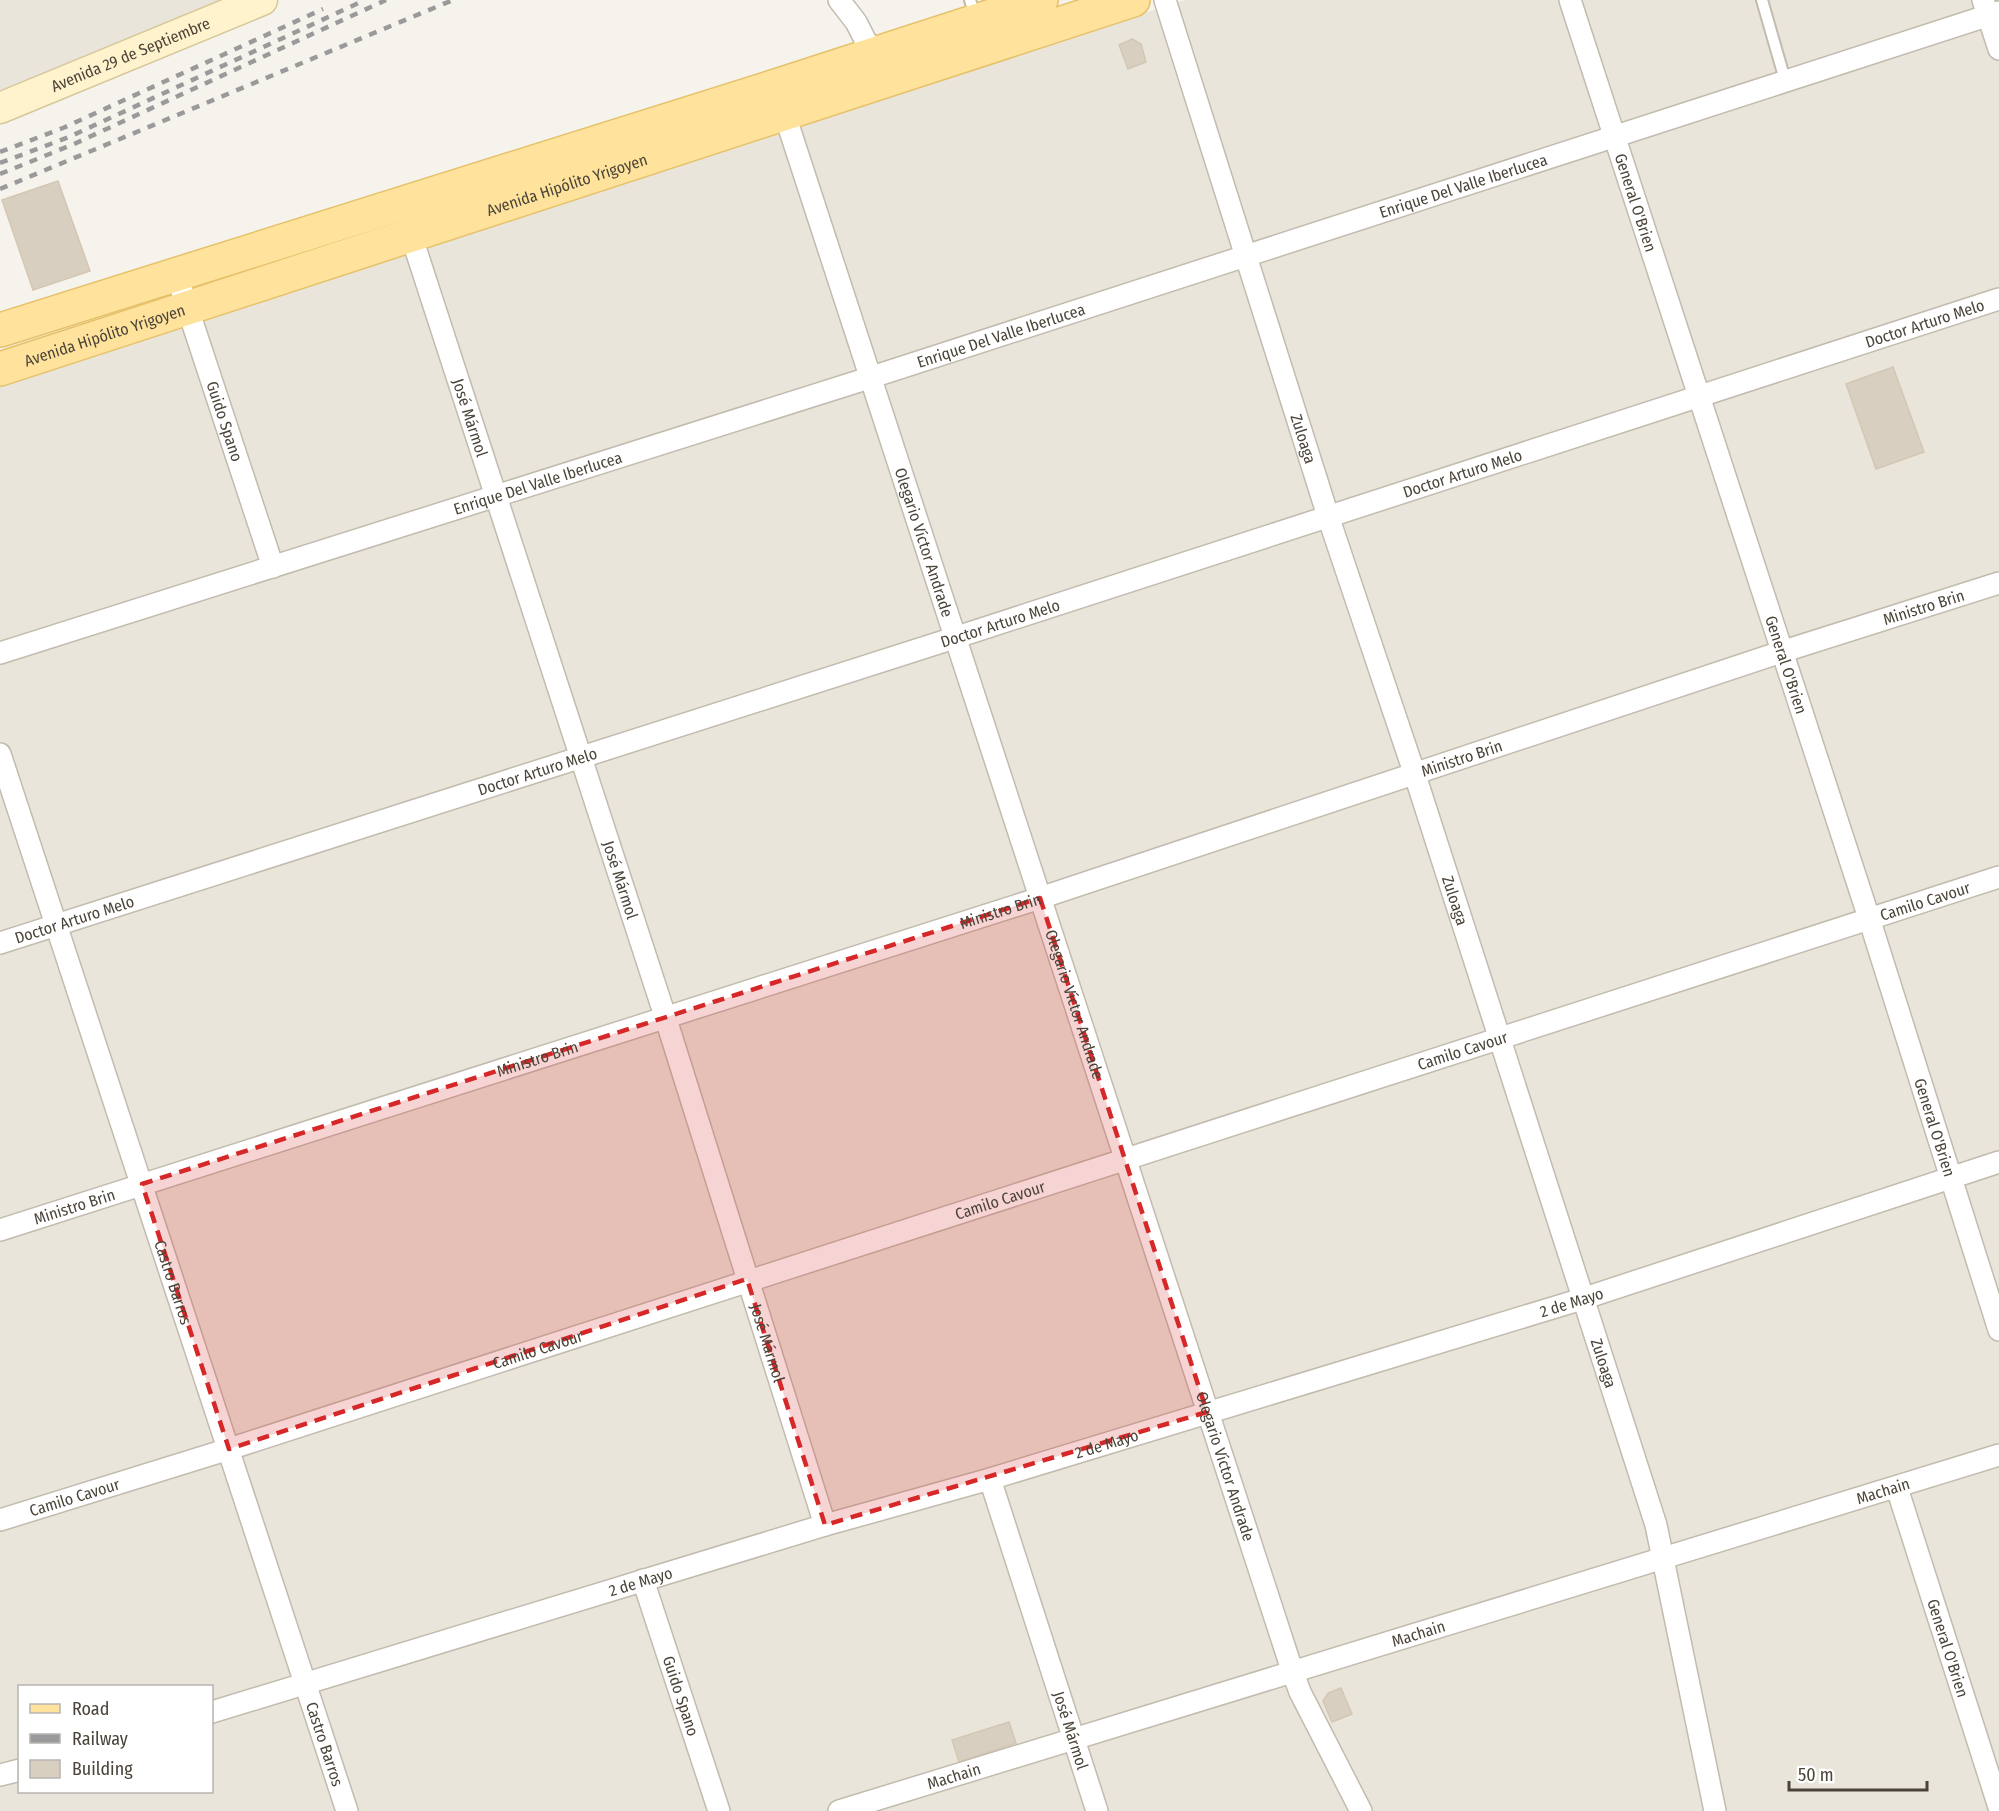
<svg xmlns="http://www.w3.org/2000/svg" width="1999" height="1811" font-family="'Fira Sans Condensed',sans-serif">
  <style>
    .residential { fill: #eae5da; fill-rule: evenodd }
    .building { fill: #d8cfc1; stroke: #d3c7b4; stroke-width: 1.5 }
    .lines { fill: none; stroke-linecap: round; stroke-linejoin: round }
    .lane-casing { stroke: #c2bbae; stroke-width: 14 }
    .street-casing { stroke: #c2bbae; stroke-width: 24 }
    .secondary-casing { stroke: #d6c79b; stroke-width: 33 }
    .primary-casing { stroke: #e6c16a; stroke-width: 36 }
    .lane { stroke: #fff; stroke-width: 10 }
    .street { stroke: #fff; stroke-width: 21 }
    .secondary { stroke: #fff3cd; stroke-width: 30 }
    .primary { stroke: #ffe39c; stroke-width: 33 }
    .rail { stroke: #9a9a9a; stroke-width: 4.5; stroke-dasharray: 8 8; stroke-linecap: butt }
    .marked { fill: #d62828; fill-opacity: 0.2; stroke: #d62828; stroke-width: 4.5; stroke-dasharray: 12 8; stroke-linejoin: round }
    .labels { text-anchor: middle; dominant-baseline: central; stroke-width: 5; stroke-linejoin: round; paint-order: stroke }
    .street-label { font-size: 16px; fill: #4b4439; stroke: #fff }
  </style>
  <rect width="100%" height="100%" fill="#f6f3ec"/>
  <path class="residential" d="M0,0H235L0,96Z
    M1185,0H1999V1811H0V385ZM20,1686H212V1792H20Z"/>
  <path class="building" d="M1132,39L1141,44L1146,62L1128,69L1119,45Z
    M58,181L90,271L33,290L2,200Z
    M1893,367L1924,452L1876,469L1846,384Z
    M1341,1688L1352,1714L1332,1722L1323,1701L1328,1693Z
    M1009,1722L1016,1743L959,1762L952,1740Z"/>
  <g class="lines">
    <defs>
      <path id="lane" d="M970,0L976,18
        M1762,0L1785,80"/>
      <g id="street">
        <path d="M839,0L856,22L873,55"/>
        <path id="s1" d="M1165,0L1328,516L1415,775L1656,1525L1715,1811"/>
        <path id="s2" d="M1570,0L1869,918L1999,1330"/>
        <path d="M1983,0L1999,49"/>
        <path id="s3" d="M781,103L1293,1673L1300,1692L1361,1811"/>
        <path id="s4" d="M411,235L665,1016L825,1525"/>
        <path id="s5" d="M177,276L273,567"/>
        <path id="s6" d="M0,653L872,377L1999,12"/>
        <path id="s7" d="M0,754L347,1811"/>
        <path id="s8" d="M0,943L954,638L1999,299"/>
        <path id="s9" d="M0,1230L1040,898L1781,652L1999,583"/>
        <path id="s10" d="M990,1479L1097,1811"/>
        <path id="s11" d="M1897,1488L1999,1807"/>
        <path id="s12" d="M0,1520L229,1449L1999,877"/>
        <path id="s13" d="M643,1580L719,1811"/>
        <path id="s14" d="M212,1712L825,1525L990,1479L1582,1299L1999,1162"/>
        <path d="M0,1775L20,1770"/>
        <path id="s15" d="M839,1811L1999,1455"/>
      </g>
      <g id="secondary">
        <path id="s16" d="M0,108L262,0"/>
      </g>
      <g id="primary">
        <path d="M0,330L776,86L1041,0"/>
        <path id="s17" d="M0,369L1133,0"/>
      </g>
    </defs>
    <use href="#lane" class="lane-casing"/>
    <use href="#street" class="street-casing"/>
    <use href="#secondary" class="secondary-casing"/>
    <use href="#primary" class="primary-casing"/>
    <use href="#lane" class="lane"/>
    <use href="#street" class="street"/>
    <use href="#secondary" class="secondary"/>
    <use href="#primary" class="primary"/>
    <path class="rail" d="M0,152L63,128L323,9
      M0,163L69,137L365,0
      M0,174L74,144L386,0
      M0,189L453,0"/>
  </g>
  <path class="marked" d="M1040,898L1207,1412L825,1525L747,1279L229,1449L142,1184Z"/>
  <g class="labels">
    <g class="street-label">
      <text stroke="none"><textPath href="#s16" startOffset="141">Avenida 29 de Septiembre</textPath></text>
      <text stroke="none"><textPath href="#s17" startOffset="596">Avenida Hipólito Yrigoyen</textPath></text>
      <text stroke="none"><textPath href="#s6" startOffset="1536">Enrique Del Valle Iberlucea</textPath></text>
      <text stroke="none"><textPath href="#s2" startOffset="213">General O'Brien</textPath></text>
      <text stroke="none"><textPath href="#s8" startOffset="2022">Doctor Arturo Melo</textPath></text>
      <text stroke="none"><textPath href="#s6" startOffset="1050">Enrique Del Valle Iberlucea</textPath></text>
      <text stroke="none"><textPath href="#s17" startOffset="110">Avenida Hipólito Yrigoyen</textPath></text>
      <text stroke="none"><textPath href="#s4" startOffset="192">José Mármol</textPath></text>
      <text stroke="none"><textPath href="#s5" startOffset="153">Guido Spano</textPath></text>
      <text stroke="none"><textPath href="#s1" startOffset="460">Zuloaga</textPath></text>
      <text stroke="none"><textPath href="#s8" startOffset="1536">Doctor Arturo Melo</textPath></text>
      <text stroke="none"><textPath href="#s6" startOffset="564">Enrique Del Valle Iberlucea</textPath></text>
      <text stroke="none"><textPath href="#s3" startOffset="462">Olegario Víctor Andrade</textPath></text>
      <text stroke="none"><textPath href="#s9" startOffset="2022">Ministro Brin</textPath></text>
      <text stroke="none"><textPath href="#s8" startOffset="1050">Doctor Arturo Melo</textPath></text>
      <text stroke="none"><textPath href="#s2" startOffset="699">General O'Brien</textPath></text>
      <text stroke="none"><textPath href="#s9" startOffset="1536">Ministro Brin</textPath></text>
      <text stroke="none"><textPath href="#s8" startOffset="564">Doctor Arturo Melo</textPath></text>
      <text stroke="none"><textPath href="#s4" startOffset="678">José Mármol</textPath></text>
      <text stroke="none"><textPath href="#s1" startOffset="946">Zuloaga</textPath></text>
      <text stroke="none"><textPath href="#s12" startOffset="2022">Camilo Cavour</textPath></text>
      <text stroke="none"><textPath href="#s9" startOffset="1050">Ministro Brin</textPath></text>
      <text stroke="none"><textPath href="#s8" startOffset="78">Doctor Arturo Melo</textPath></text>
      <text stroke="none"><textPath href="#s3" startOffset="948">Olegario Víctor Andrade</textPath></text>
      <text stroke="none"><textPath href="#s12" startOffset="1536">Camilo Cavour</textPath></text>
      <text stroke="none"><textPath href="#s9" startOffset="564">Ministro Brin</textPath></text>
      <text stroke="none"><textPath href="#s2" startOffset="1185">General O'Brien</textPath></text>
      <text stroke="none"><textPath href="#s12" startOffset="1050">Camilo Cavour</textPath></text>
      <text stroke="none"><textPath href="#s9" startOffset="78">Ministro Brin</textPath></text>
      <text stroke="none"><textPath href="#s7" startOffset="556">Castro Barros</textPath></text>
      <text stroke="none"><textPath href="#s14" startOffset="1420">2 de Mayo</textPath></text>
      <text stroke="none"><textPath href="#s4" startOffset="1164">José Mármol</textPath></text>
      <text stroke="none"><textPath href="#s12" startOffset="564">Camilo Cavour</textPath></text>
      <text stroke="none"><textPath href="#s1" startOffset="1432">Zuloaga</textPath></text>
      <text stroke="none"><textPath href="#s14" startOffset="934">2 de Mayo</textPath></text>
      <text stroke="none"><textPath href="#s3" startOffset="1434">Olegario Víctor Andrade</textPath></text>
      <text stroke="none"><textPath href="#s15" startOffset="1092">Machain</textPath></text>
      <text stroke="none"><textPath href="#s12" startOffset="78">Camilo Cavour</textPath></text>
      <text stroke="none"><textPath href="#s14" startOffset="448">2 de Mayo</textPath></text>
      <text stroke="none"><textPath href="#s15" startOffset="606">Machain</textPath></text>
      <text stroke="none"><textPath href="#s11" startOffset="168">General O'Brien</textPath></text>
      <text stroke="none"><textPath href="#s13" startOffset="122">Guido Spano</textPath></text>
      <text stroke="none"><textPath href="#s10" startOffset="264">José Mármol</textPath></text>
      <text stroke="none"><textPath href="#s7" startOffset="1042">Castro Barros</textPath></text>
      <text stroke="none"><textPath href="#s15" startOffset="120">Machain</textPath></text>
    </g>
  </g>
  <rect x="18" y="1685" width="195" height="108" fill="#ffffff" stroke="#b7b4b0" stroke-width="1.5"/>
  <rect x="30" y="1704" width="30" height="9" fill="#ffe39c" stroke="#b7b4b0" stroke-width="1.5"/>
  <text x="72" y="1715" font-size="18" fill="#4b4439">Road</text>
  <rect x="30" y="1734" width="30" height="9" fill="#9a9a9a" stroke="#b7b4b0" stroke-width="1.5"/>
  <text x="72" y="1745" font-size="18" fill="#4b4439">Railway</text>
  <rect x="30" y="1760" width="30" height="18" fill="#d8cfc1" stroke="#b7b4b0" stroke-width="1.5"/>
  <text x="72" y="1775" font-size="18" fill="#4b4439">Building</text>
  <path d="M1789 1781v9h138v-9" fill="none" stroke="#4b4439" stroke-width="3"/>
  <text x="1798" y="1781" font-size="18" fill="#4b4439" stroke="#ffffff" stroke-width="4.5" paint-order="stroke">50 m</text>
</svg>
